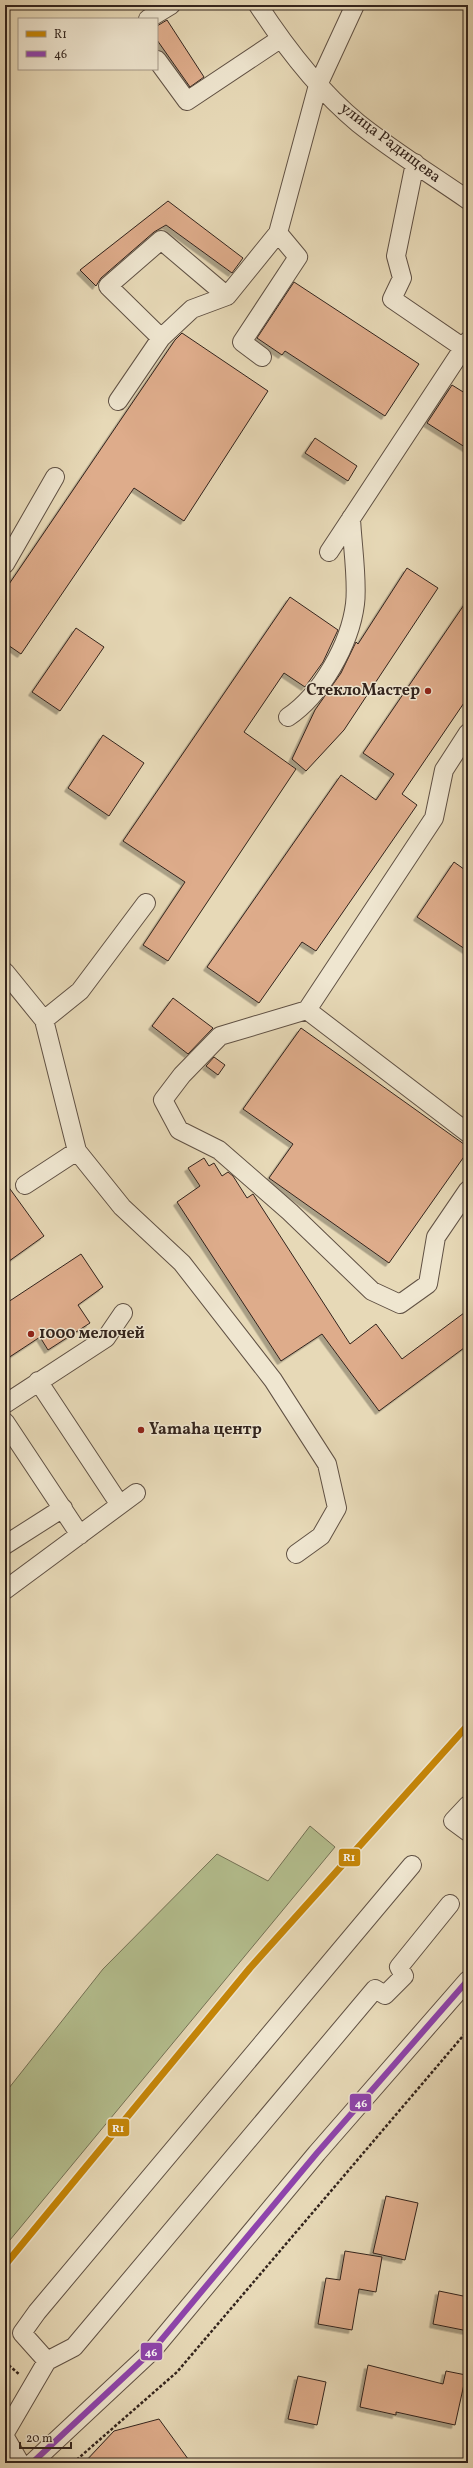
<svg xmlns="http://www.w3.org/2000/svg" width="473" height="2468" font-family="Vollkorn,serif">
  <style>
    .green { fill: #b4bf8f; stroke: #747256 }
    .building { fill: #deac8b; stroke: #33241d; filter: url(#shadow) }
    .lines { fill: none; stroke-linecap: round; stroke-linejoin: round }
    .minor-casing { stroke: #605144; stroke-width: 20 }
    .path { stroke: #33241d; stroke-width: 2.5; stroke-dasharray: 3 2; stroke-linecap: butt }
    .minor { stroke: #efe6d0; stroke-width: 18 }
    .bus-1-casing { stroke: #efe6d0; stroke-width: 9 }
    .bus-1 { stroke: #8e44ad; stroke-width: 6 }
    .rail-1-casing { stroke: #efe6d0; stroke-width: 10 }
    .rail-1 { stroke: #c68607; stroke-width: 7 }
    .poi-dot { fill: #8f2418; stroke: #efe6d0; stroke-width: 1.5 }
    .labels { text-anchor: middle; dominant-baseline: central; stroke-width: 3; stroke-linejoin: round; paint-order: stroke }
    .street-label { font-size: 16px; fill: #33241d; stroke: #efe6d0 }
    .poi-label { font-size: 16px; font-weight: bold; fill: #33241d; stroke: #efe6d0; text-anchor: start }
    .line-badge { stroke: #efe6d0; stroke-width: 1.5 }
    .badge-label { font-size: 11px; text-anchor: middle; font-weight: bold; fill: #fff }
  </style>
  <defs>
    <filter id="shadow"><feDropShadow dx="-3.5" dy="3.5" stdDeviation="0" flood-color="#0004"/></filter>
  </defs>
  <rect width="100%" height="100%" fill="#e7d9b7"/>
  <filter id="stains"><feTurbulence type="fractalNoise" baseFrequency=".005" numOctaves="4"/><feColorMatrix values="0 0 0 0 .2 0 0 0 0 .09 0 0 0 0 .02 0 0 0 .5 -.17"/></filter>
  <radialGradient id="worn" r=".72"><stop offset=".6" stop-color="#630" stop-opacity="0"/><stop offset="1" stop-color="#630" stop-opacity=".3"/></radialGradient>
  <path class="green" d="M310,1826L335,1847L5,2246V2093L103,1969L217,1854L268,1881Z"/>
  <path class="building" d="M167,20L204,77L190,87L157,40V26Z
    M168,201L243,258L232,273L166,225L154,232L101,278L96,286L80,270Z
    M294,282L419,364L385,416L285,351L282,355L257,338Z
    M182,333L268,391L184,521L134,488L21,654L5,643V590L175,340Z
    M452,385L468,395V449L427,423Z
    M315,438L357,466L348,481L305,453Z
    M407,568L438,588L344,730L306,771L292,759L315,710L341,673L356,642L358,644Z
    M290,597L338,630L337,632L323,662L305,687L284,673L244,732L296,769L168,961L143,945L185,882L123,841Z
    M468,599V697L402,794L417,805L316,951L302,942L259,1003L207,967L341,775L376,800L394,774L363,753Z
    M76,628L104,647L60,711L32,692Z
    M103,735L144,763L109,816L68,788Z
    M454,862L468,872V951L417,917Z
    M173,998L213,1028L188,1054L152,1026Z
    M301,1028L468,1147V1151L389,1263L269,1178L293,1144L243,1109Z
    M214,1057L225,1065L218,1075L206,1066Z
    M204,1158L209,1166L214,1163L222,1176L228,1172L233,1176L247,1198L253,1194L350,1344L376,1324L402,1359L468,1310V1345L379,1411L322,1334L281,1361L177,1202L200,1186L188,1168Z
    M5,1182L44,1236L5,1264Z
    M81,1254L103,1287L78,1305L90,1323L48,1350L40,1337L5,1360V1304Z
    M386,2196L418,2203L405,2260L373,2253Z
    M345,2251L382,2257L376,2292L359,2289L352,2330L318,2324L326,2278L340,2280Z
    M439,2291L468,2297V2331L433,2324Z
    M368,2365L443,2384L446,2371L466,2375L455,2425L396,2412V2415L360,2407Z
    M298,2376L326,2382L317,2425L288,2419Z
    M159,2419L191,2463H84L114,2431Z"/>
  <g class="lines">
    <defs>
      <path id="minor" d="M258,5C286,48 318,90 358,123C393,151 432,175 468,200
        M148,19L171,5
        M157,60L187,101L280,39
        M415,163L396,256L402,278L392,299L468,351
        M161,338L192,309L227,296
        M262,357L242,342L298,257L278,233
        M118,401L161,338L108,286L161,240L227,296L278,233L318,85L355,5
        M329,552L468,341
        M5,564L55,477
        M288,717C321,695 350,644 355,604C358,581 352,543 351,518
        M468,733L444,770L434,818L307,1010L468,1133
        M5,972L44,1020L77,1151L122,1207L182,1263L273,1380L327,1464L337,1508L321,1536L296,1554
        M307,1010L220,1036L182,1075L163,1100L179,1130L219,1150L290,1212L372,1291L400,1304L428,1284L436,1237L468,1190
        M44,1020L80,991L146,903
        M25,1185L77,1151
        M38,1381L120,1505
        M5,1404L106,1338L123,1313
        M5,1422L80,1535
        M5,1545L63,1508
        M5,1590L136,1493
        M468,1805L453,1821L468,1832
        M47,2361L22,2333L37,2312L412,1865
        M5,2433L47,2361L74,2347L375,1989L385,1995L404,1976L399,1967L450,1904
        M5,2437L20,2463
        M32,2463L152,2351L317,2153L468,1980"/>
    </defs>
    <use href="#minor" class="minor-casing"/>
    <path class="path" d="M5,2362L20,2375
      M73,2463L177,2372L468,2030"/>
    <use href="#minor" class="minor"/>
    <defs>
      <path id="bus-1" d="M32,2463L152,2351L317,2153L468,1980"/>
    </defs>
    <use href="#bus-1" class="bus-1-casing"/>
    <use href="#bus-1" class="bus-1"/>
    <defs>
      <path id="rail-1" d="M5,2265L250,1968L468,1725"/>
    </defs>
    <use href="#rail-1" class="rail-1-casing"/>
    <use href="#rail-1" class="rail-1"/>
  </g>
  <g class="poi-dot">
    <circle cx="428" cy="691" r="4"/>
    <circle cx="31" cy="1334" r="4"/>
    <circle cx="141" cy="1430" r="4"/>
  </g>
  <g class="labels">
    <g class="street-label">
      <text transform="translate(390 143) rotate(37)">улица Радищева</text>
    </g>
    <g class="poi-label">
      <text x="420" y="691" text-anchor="end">СтеклоМастер</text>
      <text x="39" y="1334">1000 мелочей</text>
      <text x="149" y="1430">Yamaha центр</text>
    </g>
  </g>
  <g class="line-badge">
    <rect x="338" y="1848" width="23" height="19" rx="4" fill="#c68607"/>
    <rect x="349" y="2093" width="23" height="19" rx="4" fill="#8e44ad"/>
    <rect x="107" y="2118" width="23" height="19" rx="4" fill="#c68607"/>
    <rect x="140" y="2342" width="23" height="19" rx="4" fill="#8e44ad"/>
  </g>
  <g class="badge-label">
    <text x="349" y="1861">R1</text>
    <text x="361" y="2107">46</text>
    <text x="118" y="2132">R1</text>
    <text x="151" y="2356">46</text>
  </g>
  <rect width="473" height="2468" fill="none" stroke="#e7d9b7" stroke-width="20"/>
  <rect x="6" y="6" width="461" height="2456" fill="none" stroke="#33241d" stroke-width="2"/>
  <rect x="10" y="10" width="453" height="2448" fill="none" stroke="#33241d"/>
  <rect x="18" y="18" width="140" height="52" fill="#efe6d0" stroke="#a49888"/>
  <rect x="26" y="31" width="20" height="6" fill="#c68607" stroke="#a49888"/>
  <text x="54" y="38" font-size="12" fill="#33241d">R1</text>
  <rect x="26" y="51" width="20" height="6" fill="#8e44ad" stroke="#a49888"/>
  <text x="54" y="58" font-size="12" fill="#33241d">46</text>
  <path d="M20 2442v6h51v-6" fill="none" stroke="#33241d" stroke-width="2"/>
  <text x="26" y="2442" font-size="12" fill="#33241d" stroke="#efe6d0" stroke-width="3" paint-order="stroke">20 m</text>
  <rect width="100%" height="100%" filter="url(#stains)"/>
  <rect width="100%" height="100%" fill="url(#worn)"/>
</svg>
